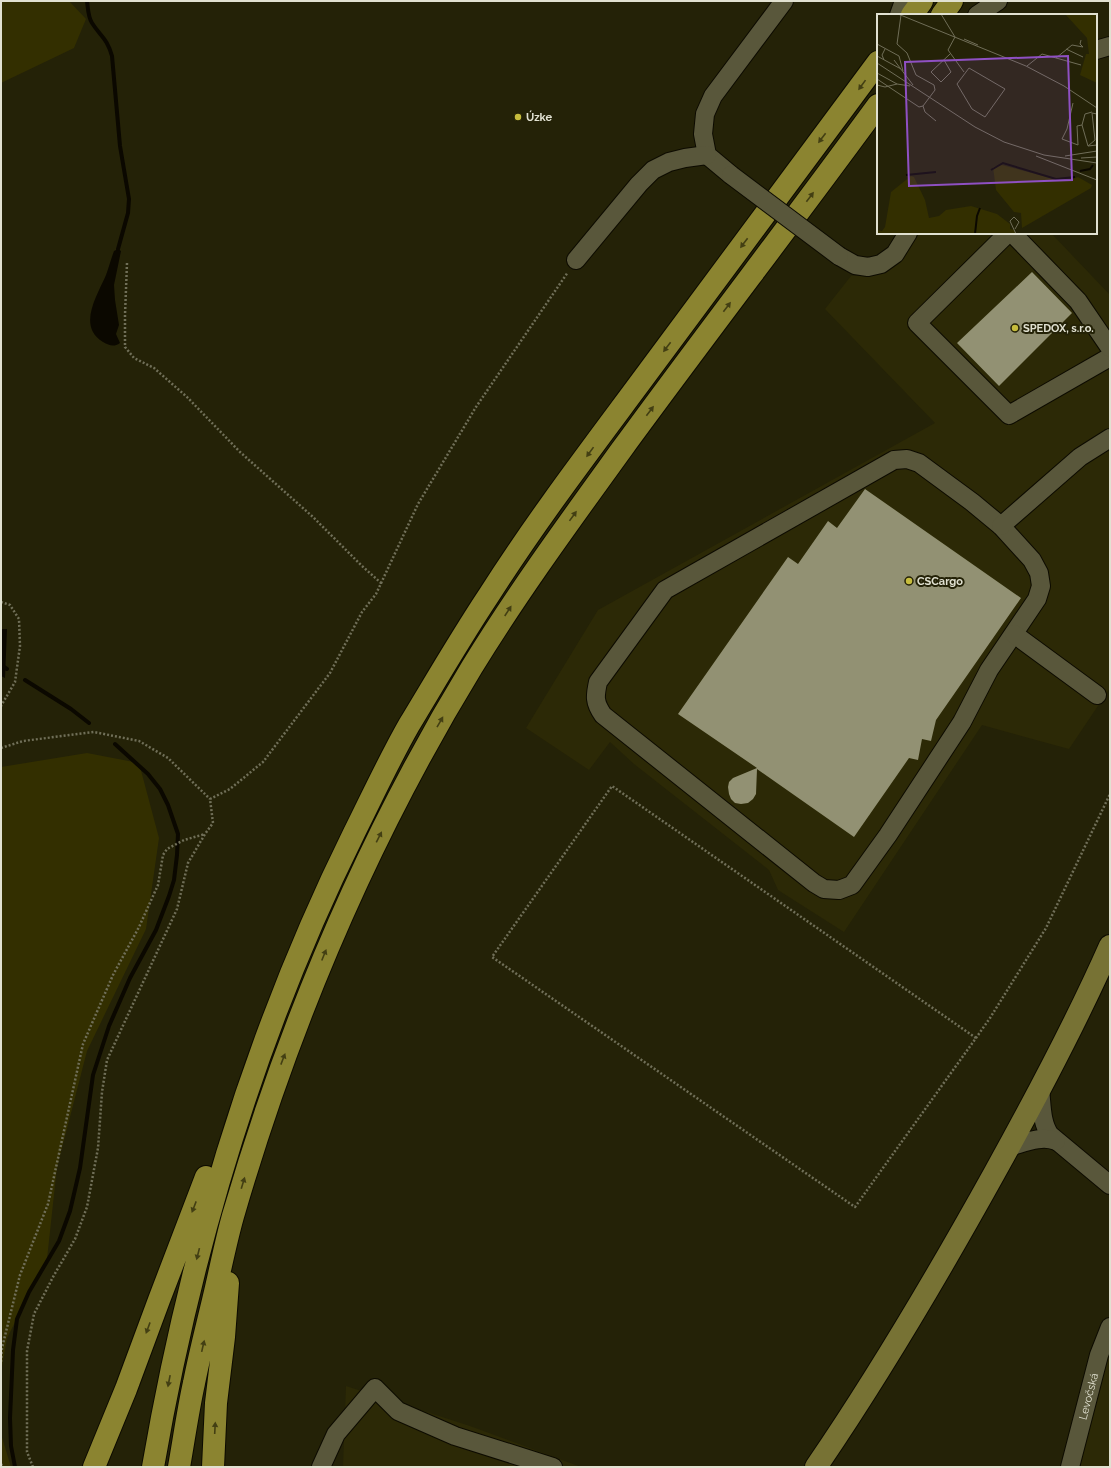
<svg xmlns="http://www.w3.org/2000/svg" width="1111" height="1468" font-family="Raleway,sans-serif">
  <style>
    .built { fill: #2c2906 }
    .green { fill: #332f00 }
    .water { fill: #0b0800 }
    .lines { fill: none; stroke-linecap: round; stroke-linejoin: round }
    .stream { stroke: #0b0800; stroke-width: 4 }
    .building { fill: #929173 }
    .minor-casing { stroke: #0d0b00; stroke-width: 20 }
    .major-casing { stroke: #0d0b00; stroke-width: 24 }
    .highway-casing { stroke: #0d0b00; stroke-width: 24 }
    .path { stroke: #706f58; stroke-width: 2.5; stroke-dasharray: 2 2; stroke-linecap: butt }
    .minor { stroke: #59573b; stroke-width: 18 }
    .major { stroke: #777234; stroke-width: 22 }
    .highway { stroke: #8b8430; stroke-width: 22 }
    .minor-bridge-casing { stroke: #0d0b00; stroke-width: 20; stroke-linecap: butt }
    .minor-bridge { stroke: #59573b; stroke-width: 18 }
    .oneway { fill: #433f13 }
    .poi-dot { fill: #c6bc3c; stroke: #242207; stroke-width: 1.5 }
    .labels { text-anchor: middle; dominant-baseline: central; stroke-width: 4; stroke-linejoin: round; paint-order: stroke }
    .poi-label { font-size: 11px; font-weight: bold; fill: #e1e1d1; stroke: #242207; text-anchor: start }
    .street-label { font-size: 11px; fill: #e1e1d1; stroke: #242207 }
    .inset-river { fill: none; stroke: #0b0800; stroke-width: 2 }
    .inset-road { fill: none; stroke: #706e58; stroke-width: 1 }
    .view { fill: #8f50c3; fill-opacity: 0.15; stroke: #8f50c3; stroke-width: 2 }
    .inset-edge { fill: none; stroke: #e1e1d1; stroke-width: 2 }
  </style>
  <rect width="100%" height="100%" fill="#242207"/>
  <path class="built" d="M914,233H1051L1110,295V688L1069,749L982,725L844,932L778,890L769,870L634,764L610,742L589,770L526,728L598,610L935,423L825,309L851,276H868L884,272Z
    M1097,1336L1110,1353V1467H1065Z
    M346,1386L470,1426L581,1467H343Z"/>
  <path class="green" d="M1,1H69L86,19L74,48L1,83Z
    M87,753L139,763L159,838L146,929L87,1051L57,1167L47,1259L7,1338L1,1372V767Z
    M1,1434L11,1467H1Z"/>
  <path class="water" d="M118,249L121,251L114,285L115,300L119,325L116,334L120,343C114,347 110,346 103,342C77,326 97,296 106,275C109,267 111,259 114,251Z
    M1,629H7L5,678L1,676Z"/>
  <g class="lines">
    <path class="stream" d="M87,1C88,8 88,17 92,23C101,37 107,38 112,56L120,146L129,199L128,213L118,249
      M1,665L7,669
      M25,680L71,709L89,723
      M15,1467L11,1446L10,1418L13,1350L17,1319L29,1292L59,1241L70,1211L80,1168L93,1075L109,1026L130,978L156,930L169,896L174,880L177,855L178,834L168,805L160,789L148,774L115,744"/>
  </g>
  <path class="building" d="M1032,272L1072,313L999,386L957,343Z
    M865,489L1021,598L936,720L931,741L922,739L918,760L909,758L854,837L757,769L756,794L753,799L748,803L741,804L735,803L731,799L729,794L728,787L729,782L733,778L757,768L678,714L788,557L798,564L828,521L837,528Z"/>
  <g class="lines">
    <defs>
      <g id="minor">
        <path d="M899,15L904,1"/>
        <path d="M977,15L998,1"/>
        <path d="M1096,50L1110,46"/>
        <path d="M731,175L707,155L703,134L705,114L713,96L784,1"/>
        <path d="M1008,233L917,323L1009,415L1110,357"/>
        <path d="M1012,233L1078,301L1110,348"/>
        <path d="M839,256L855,265L868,267L881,264L895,254L908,233"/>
        <path d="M576,260L639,184L653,170L669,162L685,158L707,155"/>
        <path d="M907,459L919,463L972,502L1001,526L1032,560L1039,573L1041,586L1037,599L989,670L962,722L888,835L852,885L839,890L824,889L814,883L603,715C594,702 595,696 598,682L665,590L894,460Z"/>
        <path d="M1001,526L1080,457L1110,438"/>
        <path d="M1014,634L1097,695"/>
        <path d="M1040,1089C1042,1105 1041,1122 1050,1135L1110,1185"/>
        <path d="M1009,1147C1024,1143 1041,1135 1056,1141"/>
        <path d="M321,1467L336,1434L375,1388L398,1411L455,1436L553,1467"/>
        <path id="s1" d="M1070,1467L1099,1355L1110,1327"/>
      </g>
      <path id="major" d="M816,1467C881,1372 939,1273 995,1172C1036,1098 1076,1023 1110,946"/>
      <path id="highway" d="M912,15L922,1
        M942,15L952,1
        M94,1467L126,1389L159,1300L206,1177
        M153,1467C191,1247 255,1033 354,833C372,797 389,760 409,725C435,682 461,637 489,595C538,518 594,445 648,372C725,269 802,166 878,62
        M179,1467C184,1439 188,1410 194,1383C200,1352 208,1322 215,1292C221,1266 226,1241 233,1216C289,1023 367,839 472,667C518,592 570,521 622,449C706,334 794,220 878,105
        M213,1467L216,1403L224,1337L228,1283"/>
    </defs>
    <use href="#minor" class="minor-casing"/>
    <use href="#major" class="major-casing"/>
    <use href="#highway" class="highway-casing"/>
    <path class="path" d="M127,263L125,315V347L134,358L154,368L187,397L240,452L313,517L362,566L381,583
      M1,602L10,605L19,619L20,646L15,682L1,706
      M1,748L23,741L94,732L139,741L168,758L210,799
      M976,1038L612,786L492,957L855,1207L976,1038L990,1018L1046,928L1110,794
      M1,1362L2,1348L20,1275L48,1204L83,1044L113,975L139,927L158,885L163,855L167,849L184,840L205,834
      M1,1464L3,1467
      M33,1467L27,1452V1351L34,1314L53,1277L75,1239L87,1207L98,1148L102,1092L107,1060L177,909L188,863L205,834L213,823L210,799L230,789L263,762L330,673L362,612L376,594L418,504L476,407L568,272"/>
    <use href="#minor" class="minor"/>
    <use href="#major" class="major"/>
    <use href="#highway" class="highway"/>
    <defs>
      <path id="minor-bridge" d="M731,175L839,256"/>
    </defs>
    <use href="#minor-bridge" class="minor-bridge-casing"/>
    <use href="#minor-bridge" class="minor-bridge"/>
  </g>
  <defs><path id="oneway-solid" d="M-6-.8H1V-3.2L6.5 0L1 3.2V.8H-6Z"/></defs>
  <g class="oneway">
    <use href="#oneway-solid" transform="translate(862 85) rotate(126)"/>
    <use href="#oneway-solid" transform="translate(822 138) rotate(127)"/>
    <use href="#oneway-solid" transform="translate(810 197) rotate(-53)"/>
    <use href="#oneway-solid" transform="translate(744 243) rotate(127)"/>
    <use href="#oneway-solid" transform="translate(727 307) rotate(-53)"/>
    <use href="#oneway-solid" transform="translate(667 347) rotate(127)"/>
    <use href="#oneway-solid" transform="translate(650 411) rotate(-53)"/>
    <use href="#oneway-solid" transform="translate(590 452) rotate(126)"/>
    <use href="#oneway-solid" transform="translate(573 516) rotate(-54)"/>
    <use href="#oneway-solid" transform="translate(508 611) rotate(-57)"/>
    <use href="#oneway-solid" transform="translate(440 722) rotate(-60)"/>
    <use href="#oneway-solid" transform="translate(379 837) rotate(-63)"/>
    <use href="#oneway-solid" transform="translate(324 955) rotate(-68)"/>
    <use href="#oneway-solid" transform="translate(283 1059) rotate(-69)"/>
    <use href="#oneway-solid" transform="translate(243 1183) rotate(-73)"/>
    <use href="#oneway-solid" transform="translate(194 1207) rotate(111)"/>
    <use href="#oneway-solid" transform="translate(198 1254) rotate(104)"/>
    <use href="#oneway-solid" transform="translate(148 1328) rotate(110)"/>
    <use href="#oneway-solid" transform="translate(203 1346) rotate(-77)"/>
    <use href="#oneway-solid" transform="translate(169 1381) rotate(101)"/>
    <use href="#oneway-solid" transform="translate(215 1428) rotate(-87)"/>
  </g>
  <g class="poi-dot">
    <circle cx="518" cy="117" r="4"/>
    <circle cx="1015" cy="328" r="4"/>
    <circle cx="909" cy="581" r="4"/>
  </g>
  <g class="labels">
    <g class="poi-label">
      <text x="526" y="117">Úzke</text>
      <text x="1023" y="328">SPEDOX, s.r.o.</text>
      <text x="917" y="581">CSCargo</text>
    </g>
    <g class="street-label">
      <text stroke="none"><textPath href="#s1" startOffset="73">Levočská</textPath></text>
    </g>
  </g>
  <g transform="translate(877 14)">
    <rect width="220" height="220" fill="#242207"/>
    <path d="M188,0H220V69L203,61L209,40H212L210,24ZM125,151L181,166L189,167L201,163L215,171L214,174L145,214L144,199L137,198L119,176L116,153ZM34,162L37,163L48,186L52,204L62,202L69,196L94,192L120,200L133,210V215L137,216L139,220H0V216L5,217L8,213L14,178Z" fill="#332f00"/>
    <path class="inset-river" d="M114,156L126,149L179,165L198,163M203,157L213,155L216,151M29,161L59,158M98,220L100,202L103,194"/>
    <path class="inset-road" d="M21,0L149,52L187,72L220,94M64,0L78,23L71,36L87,58M87,25L101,31M0,30L22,42L26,57M189,35L206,43M0,42L24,55M179,44L195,31L206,33L203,30L204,26M7,46L5,41L8,35M17,46L36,71M67,46L74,58L64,68L54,58L73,40M0,49L98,113L127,128L167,141L220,149M150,52L165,40L204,51M92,54L128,75L108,103L95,95L80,70ZM0,59L20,70L33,72M0,65L42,93L46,92L58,76L57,71L39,61L30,39L20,30L24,1M0,71L8,73L20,70M196,89L190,115L185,125L201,131L200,112L205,111M46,92L48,98L59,107M220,100L215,99L218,126L211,132L220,131M211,132L205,111L208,100L215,98M159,142L220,166M188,142L220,137M204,144L220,143M138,215L142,208L137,203L133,207L139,220"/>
    <path class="view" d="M191,42L195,166L32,172L28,48Z"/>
    <rect width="220" height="220" class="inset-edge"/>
  </g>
  <rect width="1111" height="1468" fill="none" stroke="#e1e1d1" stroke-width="4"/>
</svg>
